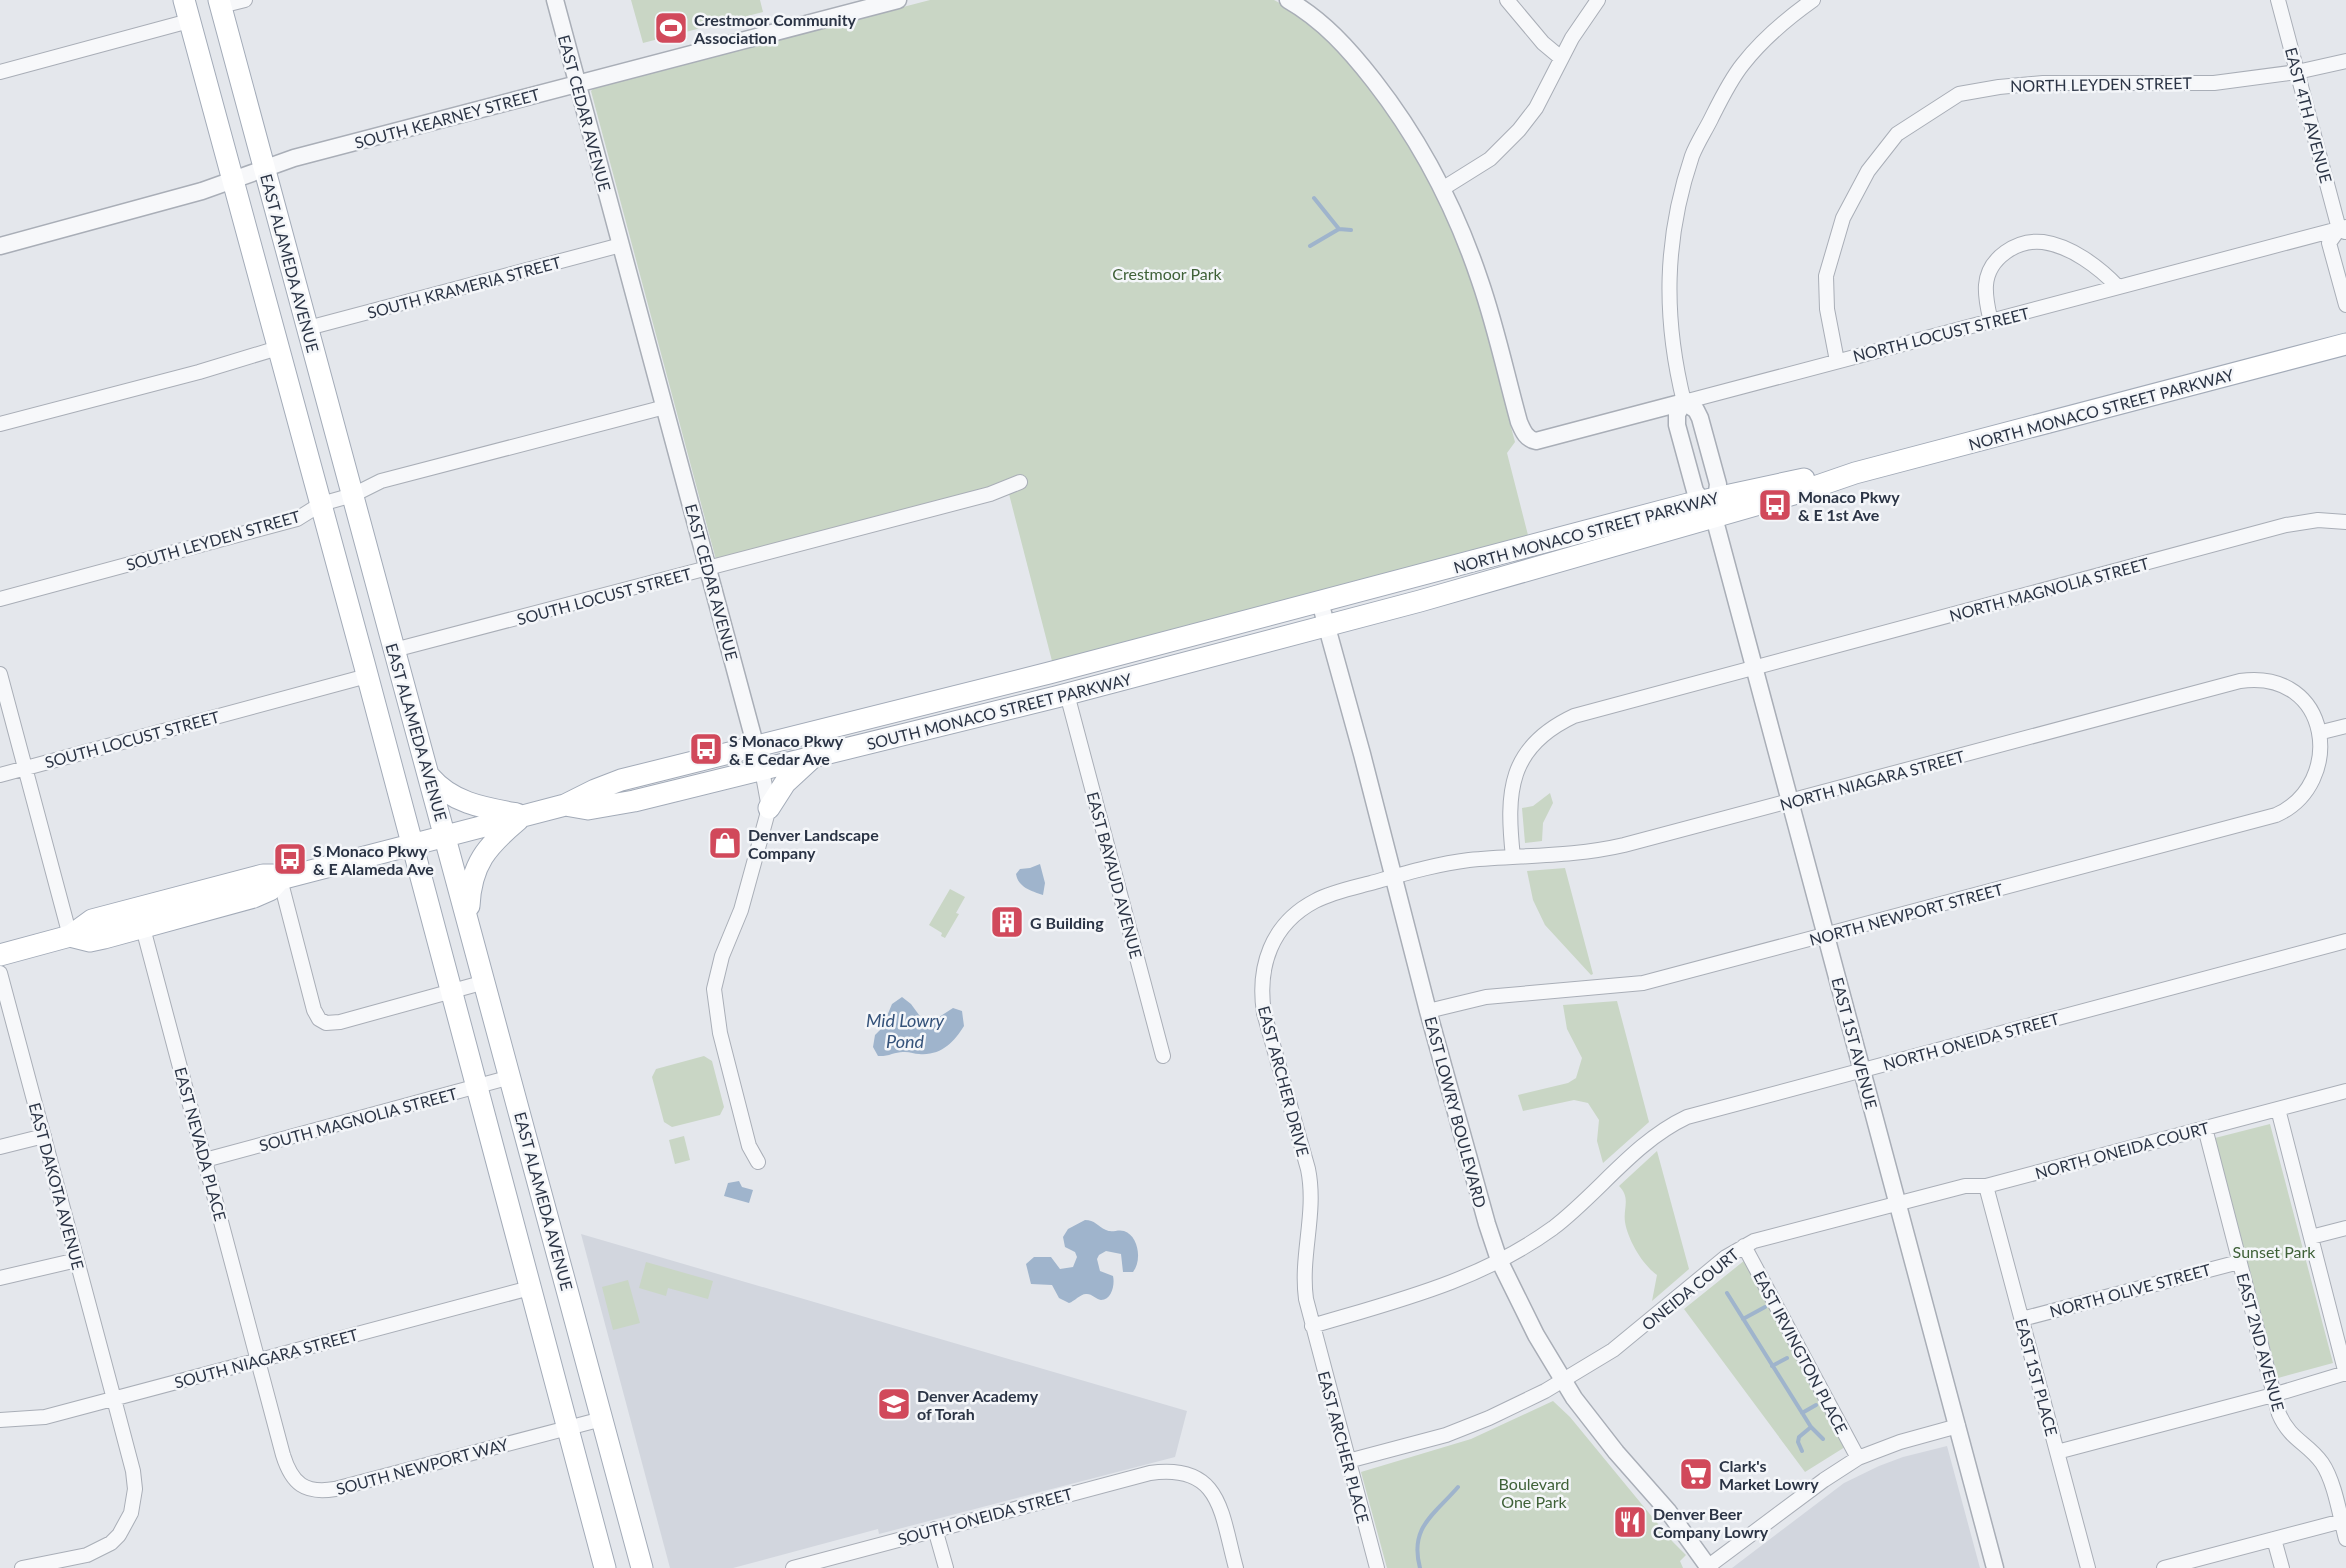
<svg xmlns="http://www.w3.org/2000/svg" width="2346" height="1568" font-family="Lato,sans-serif">
  <style>
    .built { fill: #d2d6de }
    .green { fill: #c9d6c5 }
    .water { fill: #9fb4cc }
    .lines { fill: none; stroke-linecap: round; stroke-linejoin: round }
    .stream { stroke: #9fb4cc; stroke-width: 4 }
    .minor-casing { stroke: #a9aeb7; stroke-width: 16 }
    .tertiary-casing { stroke: #a9aeb7; stroke-width: 19 }
    .primary-casing { stroke: #a3abb8; stroke-width: 23 }
    .minor { stroke: #f7f8fa; stroke-width: 14 }
    .tertiary { stroke: #f7f8fa; stroke-width: 16 }
    .primary { stroke: #fff; stroke-width: 21 }
    .labels { text-anchor: middle; dominant-baseline: central; stroke-width: 5; stroke-linejoin: round; paint-order: stroke }
    .poi-label { font-size: 16px; font-weight: bold; fill: #2b3445; stroke: #f4f6f9; text-anchor: start }
    .street-label { font-size: 16px; fill: #2b3445; stroke: #f4f6f9 }
    .park-label { font-size: 16px; fill: #3f6138; stroke: #f4f6f9 }
    .water-label { font-size: 18px; font-style: italic; fill: #34527a; stroke: #f4f6f9 }
  </style>
  <rect width="100%" height="100%" fill="#e4e7ec"/>
  <path class="built" d="M581,1234L1187,1411L1175,1457L879,1534L878,1529L733,1568H670Z
    M1947,1446L1980,1568H1732L1844,1483L1879,1466L1903,1457Z"/>
  <path class="green" d="M631,0H760L763,12L643,43Z
    M930,0H1274C1312,19 1338,48 1364,81C1418,148 1456,228 1481,310C1494,354 1503,398 1515,442L1507,453L1529,539L1052,661L1009,494L719,571L591,91L595,87Z
    M1550,793L1553,803L1543,823L1542,841L1525,843L1522,808L1533,806Z
    M1565,868L1593,974L1591,975L1545,925L1533,900L1527,871Z
    M950,889L965,897L956,913L959,914L945,938L941,936L942,933L929,925Z
    M1617,1001L1649,1122L1603,1163L1597,1141L1599,1120L1588,1103L1574,1100L1523,1111L1518,1095L1568,1083L1576,1078L1582,1058L1567,1029L1563,1005Z
    M704,1056L712,1061L724,1107L720,1115L672,1127L664,1122L652,1077L656,1069Z
    M2270,1124L2333,1363L2278,1378L2215,1138Z
    M684,1136L690,1160L675,1164L669,1140Z
    M1657,1151L1689,1269L1652,1301L1657,1275C1642,1264 1628,1240 1625,1222C1623,1208 1631,1198 1619,1186Z
    M1745,1260L1845,1447L1805,1472L1684,1309Z
    M646,1262L713,1281L708,1299L668,1288L666,1296L639,1288Z
    M628,1280L640,1323L613,1330L602,1287Z
    M1553,1401L1570,1417L1672,1541L1686,1555L1680,1561L1683,1568H1387L1361,1472L1471,1439Z"/>
  <path class="water" d="M1040,864L1045,883L1043,895C1031,891 1018,887 1016,874L1020,869L1030,868Z
    M902,997L911,1004L922,1019L933,1021L953,1008L962,1011L964,1026C954,1042 941,1056 919,1054C915,1054 910,1052 905,1052C896,1051 888,1057 878,1056L873,1047L875,1035L882,1028L892,1004Z
    M739,1181L742,1187L753,1190L749,1203L724,1196L728,1183Z
    M1085,1220C1095,1220 1097,1226 1106,1230C1112,1233 1118,1229 1124,1231C1139,1236 1142,1261 1133,1272H1123L1121,1254L1106,1251L1099,1255L1097,1259L1100,1271L1113,1276C1115,1284 1112,1300 1101,1300C1096,1299 1092,1294 1087,1294C1081,1293 1075,1301 1069,1303L1059,1298L1052,1285L1031,1284L1026,1264L1034,1257H1051L1060,1269L1073,1267L1077,1257L1075,1252L1065,1247L1063,1237L1068,1229Z"/>
  <g class="lines">
    <path class="stream" d="M1314,198L1339,229
      M1310,246L1339,229L1351,230
      M1727,1293L1811,1427L1823,1439
      M1743,1319L1765,1307
      M1772,1366L1787,1358
      M1802,1413L1816,1405
      M1802,1451L1798,1442L1799,1437L1811,1427
      M1420,1568C1409,1527 1434,1515 1458,1487"/>
    <defs>
      <path id="minor" d="M1507,0L1543,43L1561,58
        M1813,0C1789,17 1761,41 1743,64C1730,80 1720,101 1711,119C1705,131 1697,143 1692,156C1664,239 1663,317 1684,402L2346,227
        M2278,0L2339,229L2345,232
        M221,6L245,0
        M0,72L189,21
        M1442,189L1490,159L1519,130L1536,108L1572,38L1598,0
        M2339,229L2329,243L2346,305
        M1991,322C1988,309 1985,298 1986,285C1988,258 2017,239 2043,242C2071,246 2099,267 2118,287
        M308,328L621,245
        M1837,361L1827,309L1826,276L1843,218L1868,171L1897,134L1959,94L1999,87L2043,83H2214L2297,72L2346,61
        M0,424L199,372L278,348
        M0,599L297,519L321,504L353,495L381,481L665,407
        M394,650L990,494L1020,482
        M0,674L70,936
        M1067,694L1163,1056
        M2326,731L2346,726
        M0,775L367,676
        M1513,857C1506,792 1508,747 1574,716L2286,525L2318,520L2346,522
        M280,879L314,1010L319,1019L326,1023L340,1022L485,982
        M143,928L283,1455C292,1484 305,1494 335,1489L602,1419
        M0,973L114,1399L133,1471L135,1489L131,1513L119,1535L111,1543L87,1555L22,1568
        M2278,1109L2346,1374
        M2205,1128L2279,1414C2290,1440 2308,1443 2322,1463C2335,1482 2340,1517 2346,1539
        M0,1147L44,1136
        M205,1160L511,1077
        M758,1162L749,1146L720,1033L714,989L722,956L741,910L769,808L762,770
        M1986,1186L2088,1568
        M2311,1237L2346,1228
        M1744,1246L1858,1458
        M0,1278L77,1260
        M2022,1319L2239,1262
        M1312,1326C1396,1301 1480,1281 1553,1228C1599,1193 1634,1142 1687,1117L2346,941
        M0,1420L45,1417L530,1288
        M2057,1452L2273,1395L2346,1373
        M1348,1461L1446,1435L1489,1418L1545,1391L1613,1350L1726,1257L1754,1241L1965,1186H1986L2346,1091
        M935,1529L946,1568
        M2274,1539L2282,1568
        M793,1568L1150,1473C1222,1463 1221,1514 1236,1568
        M1377,1568L1306,1299C1300,1255 1317,1213 1308,1169L1264,1013C1257,967 1271,924 1315,901C1332,892 1352,888 1371,883C1403,874 1436,864 1469,860C1520,855 1573,857 1624,845L2240,681C2332,668 2346,784 2276,815L1643,983L1486,997L1428,1011
        M1706,1568L1824,1480L1858,1458L1900,1442L1958,1426
        M2164,1568L2346,1520"/>
      <path id="tertiary" d="M555,0L762,770
        M1288,0C1323,20 1349,49 1374,81C1420,140 1456,209 1480,281C1496,327 1506,375 1519,422C1523,431 1526,439 1536,441L1684,402
        M0,246L202,191L294,158L898,0
        M1684,402L1696,410L1700,418L1718,484L1714,517L1718,532L1995,1568
        M1684,402L1677,414V425L1695,491L1708,509
        M1320,602L1362,754L1428,1011L1487,1224L1499,1260L1536,1335L1574,1398L1616,1452L1668,1511L1709,1568"/>
      <path id="primary" d="M184,0L364,663L605,1568
        M219,0L642,1568
        M430,777C452,803 484,808 517,814
        M565,805L588,809L634,801L1056,697L1420,601L1794,494L1855,473L2346,344
        M769,808L785,783L811,759
        M280,879L565,805L595,790L621,780L1049,673L1688,504L1804,479
        M469,906C471,864 487,846 518,820
        M70,936L90,941L104,938L254,897L270,890L280,879
        M0,955L70,936L92,920L263,875H273L280,879"/>
    </defs>
    <use href="#minor" class="minor-casing"/>
    <use href="#tertiary" class="tertiary-casing"/>
    <use href="#primary" class="primary-casing"/>
    <use href="#minor" class="minor"/>
    <use href="#tertiary" class="tertiary"/>
    <use href="#primary" class="primary"/>
  </g>
  <defs>
    <symbol id="stadium-square" viewBox="-11 -11 22 22"><rect x="-9" y="-9" width="18" height="18" rx="4" fill="#d1495b" stroke="#f4f6f9"/><path d="M0-5a6.5 5 0 1 0 0 10a6.5 5 0 1 0 0-10ZM-3.5-1.8h7v3.6h-7Z" fill="#fff"/></symbol>
    <symbol id="bus-square" viewBox="-11 -11 22 22"><rect x="-9" y="-9" width="18" height="18" rx="4" fill="#d1495b" stroke="#f4f6f9"/><path d="M-5-6H5V4H4V6H2V4H-2V6H-4V4H-5ZM-3.5-4V0h7V-4ZM-3.5 1.2v1.5H-2V1.2ZM2 1.2v1.5H3.5V1.2Z" fill="#fff"/></symbol>
    <symbol id="shop-square" viewBox="-11 -11 22 22"><rect x="-9" y="-9" width="18" height="18" rx="4" fill="#d1495b" stroke="#f4f6f9"/><path d="M-5-2.5h2.3a2.7 3.5 0 0 1 5.4 0H5L5.5 6h-11ZM-1.5-2.5h3a1.5 2.3 0 0 0-3 0Z" fill="#fff"/></symbol>
    <symbol id="building-square" viewBox="-11 -11 22 22"><rect x="-9" y="-9" width="18" height="18" rx="4" fill="#d1495b" stroke="#f4f6f9"/><path d="M-4-6H4V6H1V3H-1V6H-4ZM-2.5-4.3h1.7v1.8h-1.7ZM.8-4.3h1.7v1.8H.8ZM-2.5-1h1.7V.8h-1.7ZM.8-1h1.7V.8H.8Z" fill="#fff"/></symbol>
    <symbol id="school-square" viewBox="-11 -11 22 22"><rect x="-9" y="-9" width="18" height="18" rx="4" fill="#d1495b" stroke="#f4f6f9"/><path d="M0-5L7-2L0 1L-7-2ZM-4 1L0 2.5L4 1V4Q0 6-4 4Z" fill="#fff"/></symbol>
    <symbol id="supermarket-square" viewBox="-11 -11 22 22"><rect x="-9" y="-9" width="18" height="18" rx="4" fill="#d1495b" stroke="#f4f6f9"/><path d="M-6-5.5h2.5l.6 2H6L4.5 2H-2.5L-4.4-4H-6ZM-1.5 3.2a1.3 1.3 0 1 0 .1 0ZM3 3.2a1.3 1.3 0 1 0 .1 0Z" fill="#fff"/></symbol>
    <symbol id="restaurant-square" viewBox="-11 -11 22 22"><rect x="-9" y="-9" width="18" height="18" rx="4" fill="#d1495b" stroke="#f4f6f9"/><path d="M-5-6h1v4h1v-4h1v4h1v-4h1v5L-1.5 .5V6h-2V.5L-5-1ZM5-6V6H3V1.5H1.5Q1.5-4 5-6Z" fill="#fff"/></symbol>
  </defs>
  <g fill-rule="evenodd">
    <use href="#stadium-square" x="652" y="9" width="38" height="38"/>
    <use href="#bus-square" x="1756" y="486" width="38" height="38"/>
    <use href="#bus-square" x="687" y="730" width="38" height="38"/>
    <use href="#shop-square" x="706" y="824" width="38" height="38"/>
    <use href="#bus-square" x="271" y="840" width="38" height="38"/>
    <use href="#building-square" x="988" y="903" width="38" height="38"/>
    <use href="#school-square" x="875" y="1385" width="38" height="38"/>
    <use href="#supermarket-square" x="1677" y="1455" width="38" height="38"/>
    <use href="#restaurant-square" x="1611" y="1503" width="38" height="38"/>
  </g>
  <g class="labels">
    <g class="poi-label">
      <text x="694" y="19">Crestmoor Community<tspan x="694" dy="18">Association</tspan></text>
      <text x="1798" y="496">Monaco Pkwy<tspan x="1798" dy="18">&amp; E 1st Ave</tspan></text>
      <text x="729" y="740">S Monaco Pkwy<tspan x="729" dy="18">&amp; E Cedar Ave</tspan></text>
      <text x="748" y="834">Denver Landscape<tspan x="748" dy="18">Company</tspan></text>
      <text x="313" y="850">S Monaco Pkwy<tspan x="313" dy="18">&amp; E Alameda Ave</tspan></text>
      <text x="1030" y="922">G Building</text>
      <text x="917" y="1395">Denver Academy<tspan x="917" dy="18">of Torah</tspan></text>
      <text x="1719" y="1465">Clark's<tspan x="1719" dy="18">Market Lowry</tspan></text>
      <text x="1653" y="1513">Denver Beer<tspan x="1653" dy="18">Company Lowry</tspan></text>
    </g>
    <g class="street-label">
      <text transform="translate(2101 84) rotate(-1)">NORTH LEYDEN STREET</text>
      <text transform="translate(585 113) rotate(75)">EAST CEDAR AVENUE</text>
      <text transform="translate(2309 115) rotate(75)">EAST 4TH AVENUE</text>
      <text transform="translate(447 118) rotate(-15)">SOUTH KEARNEY STREET</text>
      <text transform="translate(290 263) rotate(75)">EAST ALAMEDA AVENUE</text>
      <text transform="translate(464 287) rotate(-15)">SOUTH KRAMERIA STREET</text>
      <text transform="translate(1941 334) rotate(-14)">NORTH LOCUST STREET</text>
      <text transform="translate(2101 409) rotate(-15)">NORTH MONACO STREET PARKWAY</text>
      <text transform="translate(1586 532) rotate(-15)">NORTH MONACO STREET PARKWAY</text>
      <text transform="translate(213 540) rotate(-16)">SOUTH LEYDEN STREET</text>
      <text transform="translate(712 582) rotate(75)">EAST CEDAR AVENUE</text>
      <text transform="translate(2049 589) rotate(-15)">NORTH MAGNOLIA STREET</text>
      <text transform="translate(604 596) rotate(-15)">SOUTH LOCUST STREET</text>
      <text transform="translate(999 711) rotate(-14)">SOUTH MONACO STREET PARKWAY</text>
      <text transform="translate(417 732) rotate(74)">EAST ALAMEDA AVENUE</text>
      <text transform="translate(132 739) rotate(-15)">SOUTH LOCUST STREET</text>
      <text transform="translate(1872 780) rotate(-15)">NORTH NIAGARA STREET</text>
      <text transform="translate(1115 875) rotate(75)">EAST BAYAUD AVENUE</text>
      <text transform="translate(1906 914) rotate(-15)">NORTH NEWPORT STREET</text>
      <text transform="translate(1971 1041) rotate(-15)">NORTH ONEIDA STREET</text>
      <text transform="translate(1855 1043) rotate(75)">EAST 1ST AVENUE</text>
      <text transform="translate(1284 1081) rotate(75)">EAST ARCHER DRIVE</text>
      <text transform="translate(1456 1112) rotate(75)">EAST LOWRY BOULEVARD</text>
      <text transform="translate(358 1119) rotate(-15)">SOUTH MAGNOLIA STREET</text>
      <text transform="translate(201 1144) rotate(75)">EAST NEVADA PLACE</text>
      <text transform="translate(2122 1150) rotate(-15)">NORTH ONEIDA COURT</text>
      <text transform="translate(57 1186) rotate(75)">EAST DAKOTA AVENUE</text>
      <text transform="translate(544 1201) rotate(75)">EAST ALAMEDA AVENUE</text>
      <text transform="translate(1690 1289) rotate(-39)">ONEIDA COURT</text>
      <text transform="translate(2130 1290) rotate(-15)">NORTH OLIVE STREET</text>
      <text transform="translate(2261 1342) rotate(75)">EAST 2ND AVENUE</text>
      <text transform="translate(1801 1352) rotate(62)">EAST IRVINGTON PLACE</text>
      <text transform="translate(266 1358) rotate(-15)">SOUTH NIAGARA STREET</text>
      <text transform="translate(2037 1377) rotate(75)">EAST 1ST PLACE</text>
      <text transform="translate(1344 1447) rotate(75)">EAST ARCHER PLACE</text>
      <text transform="translate(422 1466) rotate(-15)">SOUTH NEWPORT WAY</text>
      <text transform="translate(985 1516) rotate(-15)">SOUTH ONEIDA STREET</text>
    </g>
    <g class="park-label">
      <text x="1167" y="273">Crestmoor Park</text>
      <text x="2274" y="1251">Sunset Park</text>
      <text x="1534" y="1483">Boulevard<tspan x="1534" dy="18">One Park</tspan></text>
    </g>
    <g class="water-label">
      <text x="905" y="1020">Mid Lowry<tspan x="905" dy="21">Pond</tspan></text>
    </g>
  </g>
</svg>
